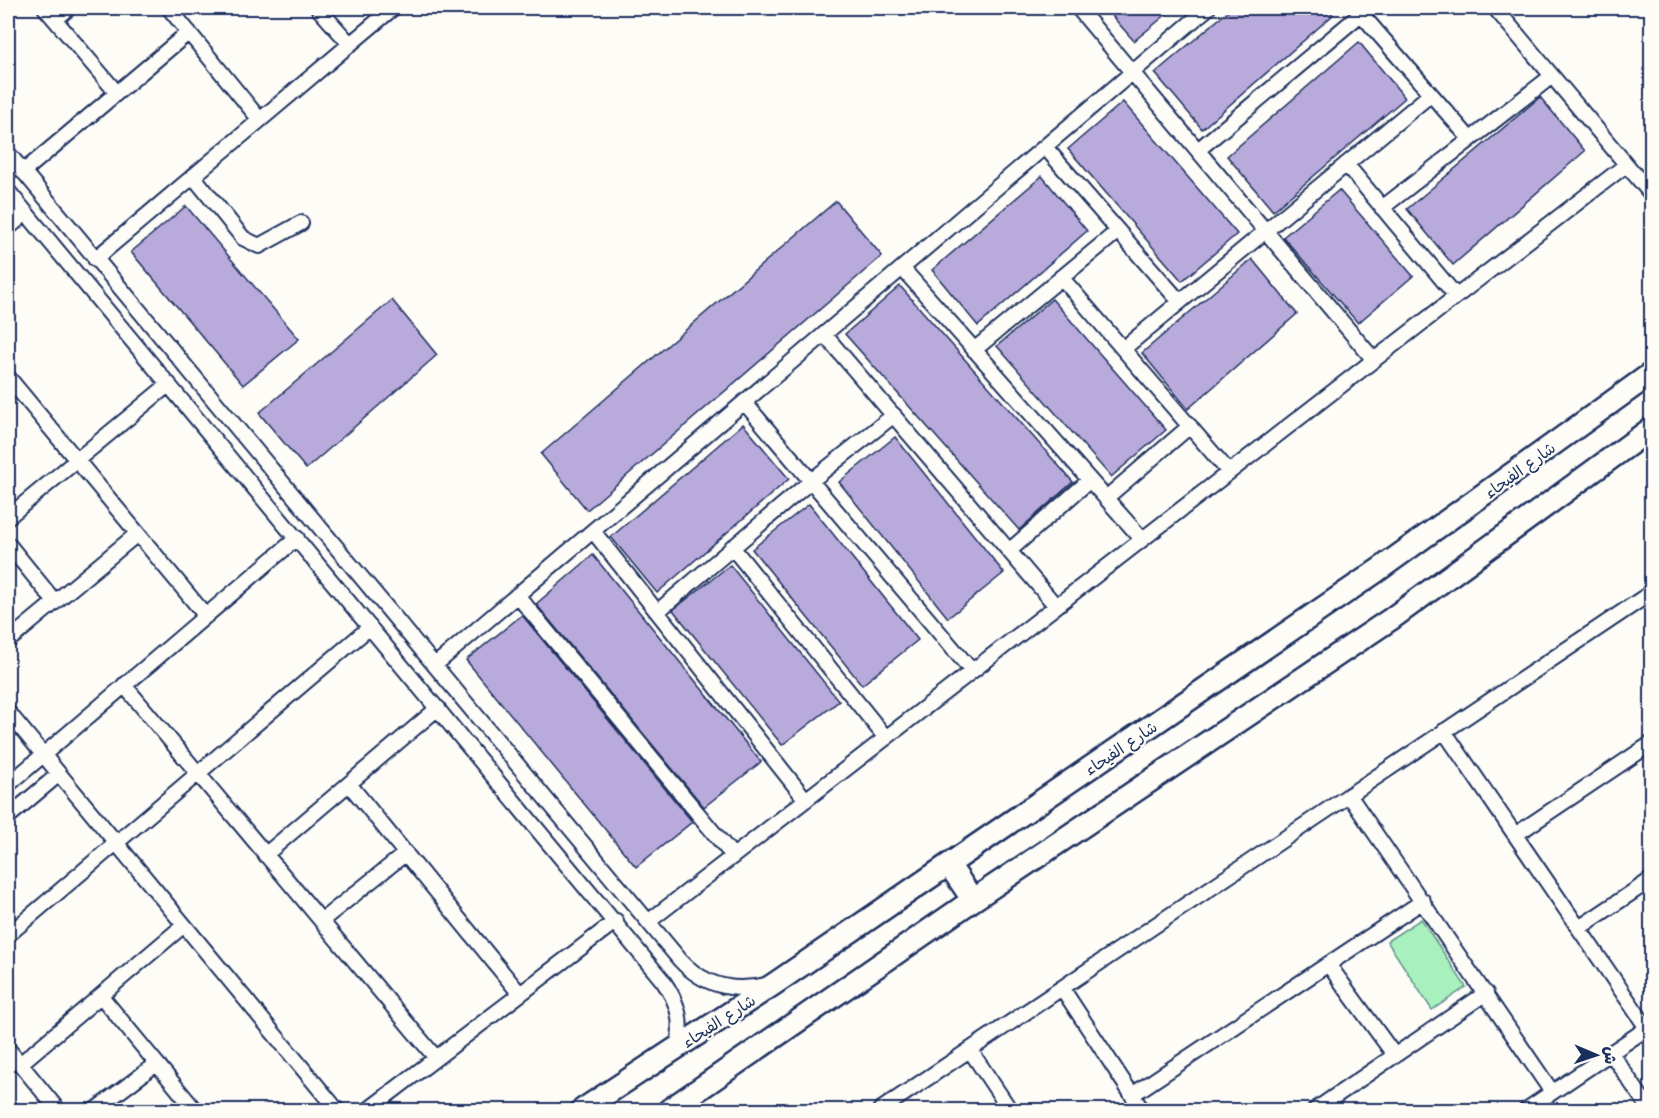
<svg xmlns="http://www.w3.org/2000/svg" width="1659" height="1118" font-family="'Playpen Sans','Playpen Sans Arabic',sans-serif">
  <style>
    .green { fill: #a8f1be; stroke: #62908e; stroke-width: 1.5 }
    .building { fill: #b8aada; stroke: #1b2f5e; stroke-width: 1.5 }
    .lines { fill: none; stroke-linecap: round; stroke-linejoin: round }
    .minor-casing { stroke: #1b2f5e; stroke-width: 18 }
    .highway-casing { stroke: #1b2f5e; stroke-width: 26 }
    .minor { stroke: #fdfcf7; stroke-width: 14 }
    .highway { stroke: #fdfcf7; stroke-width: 21 }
    .labels { text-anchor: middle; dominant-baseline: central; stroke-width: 4.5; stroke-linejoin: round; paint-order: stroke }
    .street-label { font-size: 16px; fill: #1b2f5e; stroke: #fdfcf7 }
  </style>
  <rect width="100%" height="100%" fill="#fdfcf7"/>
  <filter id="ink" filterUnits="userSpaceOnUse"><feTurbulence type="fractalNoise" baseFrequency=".0167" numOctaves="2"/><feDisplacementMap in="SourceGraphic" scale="12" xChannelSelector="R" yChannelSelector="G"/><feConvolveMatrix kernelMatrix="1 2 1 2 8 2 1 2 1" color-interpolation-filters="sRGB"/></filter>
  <g filter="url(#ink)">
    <path class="green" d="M1421,919L1466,987L1432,1010L1387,941Z"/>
    <path class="building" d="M1105,8H1174L1134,41Z
      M1232,8H1327L1333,15L1202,129L1155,73Z
      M1359,42L1405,98L1273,211L1227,156Z
      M1540,97L1585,151L1453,265L1407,209Z
      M1123,102L1237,234L1182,281L1068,149Z
      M1042,176L1087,231L978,326L932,270Z
      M1339,190L1413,276L1358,323L1283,237Z
      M836,201L882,256L587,510L541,454Z
      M186,206L299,339L243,385L131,252Z
      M1252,259L1297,314L1188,409L1142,353Z
      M900,286L1073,482L1019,530L845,334Z
      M1052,299L1166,430L1111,477L997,346Z
      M392,300L437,355L306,469L259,413Z
      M743,424L789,479L657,593L611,537Z
      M895,437L1004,573L948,618L839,482Z
      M809,504L918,640L862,685L752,549Z
      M593,555L761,762L704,807L536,604Z
      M730,565L839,701L782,745L673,610Z
      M522,615L690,819L692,822L636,867L466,660Z"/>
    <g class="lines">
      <defs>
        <path id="minor" d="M45,8L117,93
          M169,8L260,120
          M318,8L350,44
          M1078,8L1374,360
          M1356,8L1470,139
          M1495,8L1652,195
          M55,20L69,8
          M1045,147L1180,302
          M1198,150L1368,8
          M8,153L680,960C703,985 733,993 766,985
          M1346,164L1456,296
          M23,172L189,32
          M193,176L243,238L259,246L301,223
          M8,191L663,981C678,1002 683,1021 678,1047
          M1382,208L1552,76
          M8,228L26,213
          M95,259L393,8
          M902,268L1142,539
          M1061,277L1229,472
          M824,334L1056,606
          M1123,349L1431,94
          M974,350L1118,231
          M8,377L206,616
          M744,402L972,671
          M1106,498L1190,426
          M8,517L169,384
          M593,531L806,800
          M8,544L55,602
          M732,547L886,738
          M1009,551L1090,480
          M517,595L733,856
          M657,612L811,481L894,415
          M8,641L137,534
          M435,665L1208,8
          M124,685L436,1058
          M8,712L337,1110
          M1444,731L1647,1028
          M349,784L520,994
          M8,785L297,538
          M1349,795L1552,1092
          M8,817L59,774
          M1515,835L1652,743
          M265,855L438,708
          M321,921L406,853
          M648,922L1626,165
          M1579,928L1652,879
          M8,935L370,627
          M1328,964L1395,1056
          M1062,988L1142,1110
          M101,996L195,1110
          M8,1049L58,1110
          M970,1050L1010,1110
          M1611,1053L1650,1110
          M20,1064L184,925
          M1132,1095L1423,901
          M95,1110L156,1064
          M368,1110L616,921
          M880,1110L1652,592
          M1315,1110L1486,993
          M1526,1110L1652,1025"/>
        <path id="highway" d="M949,865L973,900
          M582,1110L777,982L1377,571L1652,373
          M669,1110L973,900L1391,619L1652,428"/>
      </defs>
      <use href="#minor" class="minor-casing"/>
      <use href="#highway" class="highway-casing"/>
      <use href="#minor" class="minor"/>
      <use href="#highway" class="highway"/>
    </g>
  </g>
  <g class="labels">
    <g class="street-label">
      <text transform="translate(1519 469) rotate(-36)">شارع الفيحاء</text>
      <text transform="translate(1120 747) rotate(-34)">شارع الفيحاء</text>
      <text transform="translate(718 1020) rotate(-33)">شارع الفيحاء</text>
    </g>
  </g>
  <rect width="1659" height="1118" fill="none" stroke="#fdfcf7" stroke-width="30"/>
  <rect x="15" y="15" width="1629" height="1088" fill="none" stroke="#1b2f5e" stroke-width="2" filter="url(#ink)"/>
  <g transform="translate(1596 1055) rotate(92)" stroke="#fdfcf7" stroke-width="4.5" paint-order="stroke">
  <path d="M0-4.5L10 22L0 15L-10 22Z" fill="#1b2f5e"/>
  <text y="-9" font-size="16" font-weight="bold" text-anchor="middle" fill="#1b2f5e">ش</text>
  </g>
</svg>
